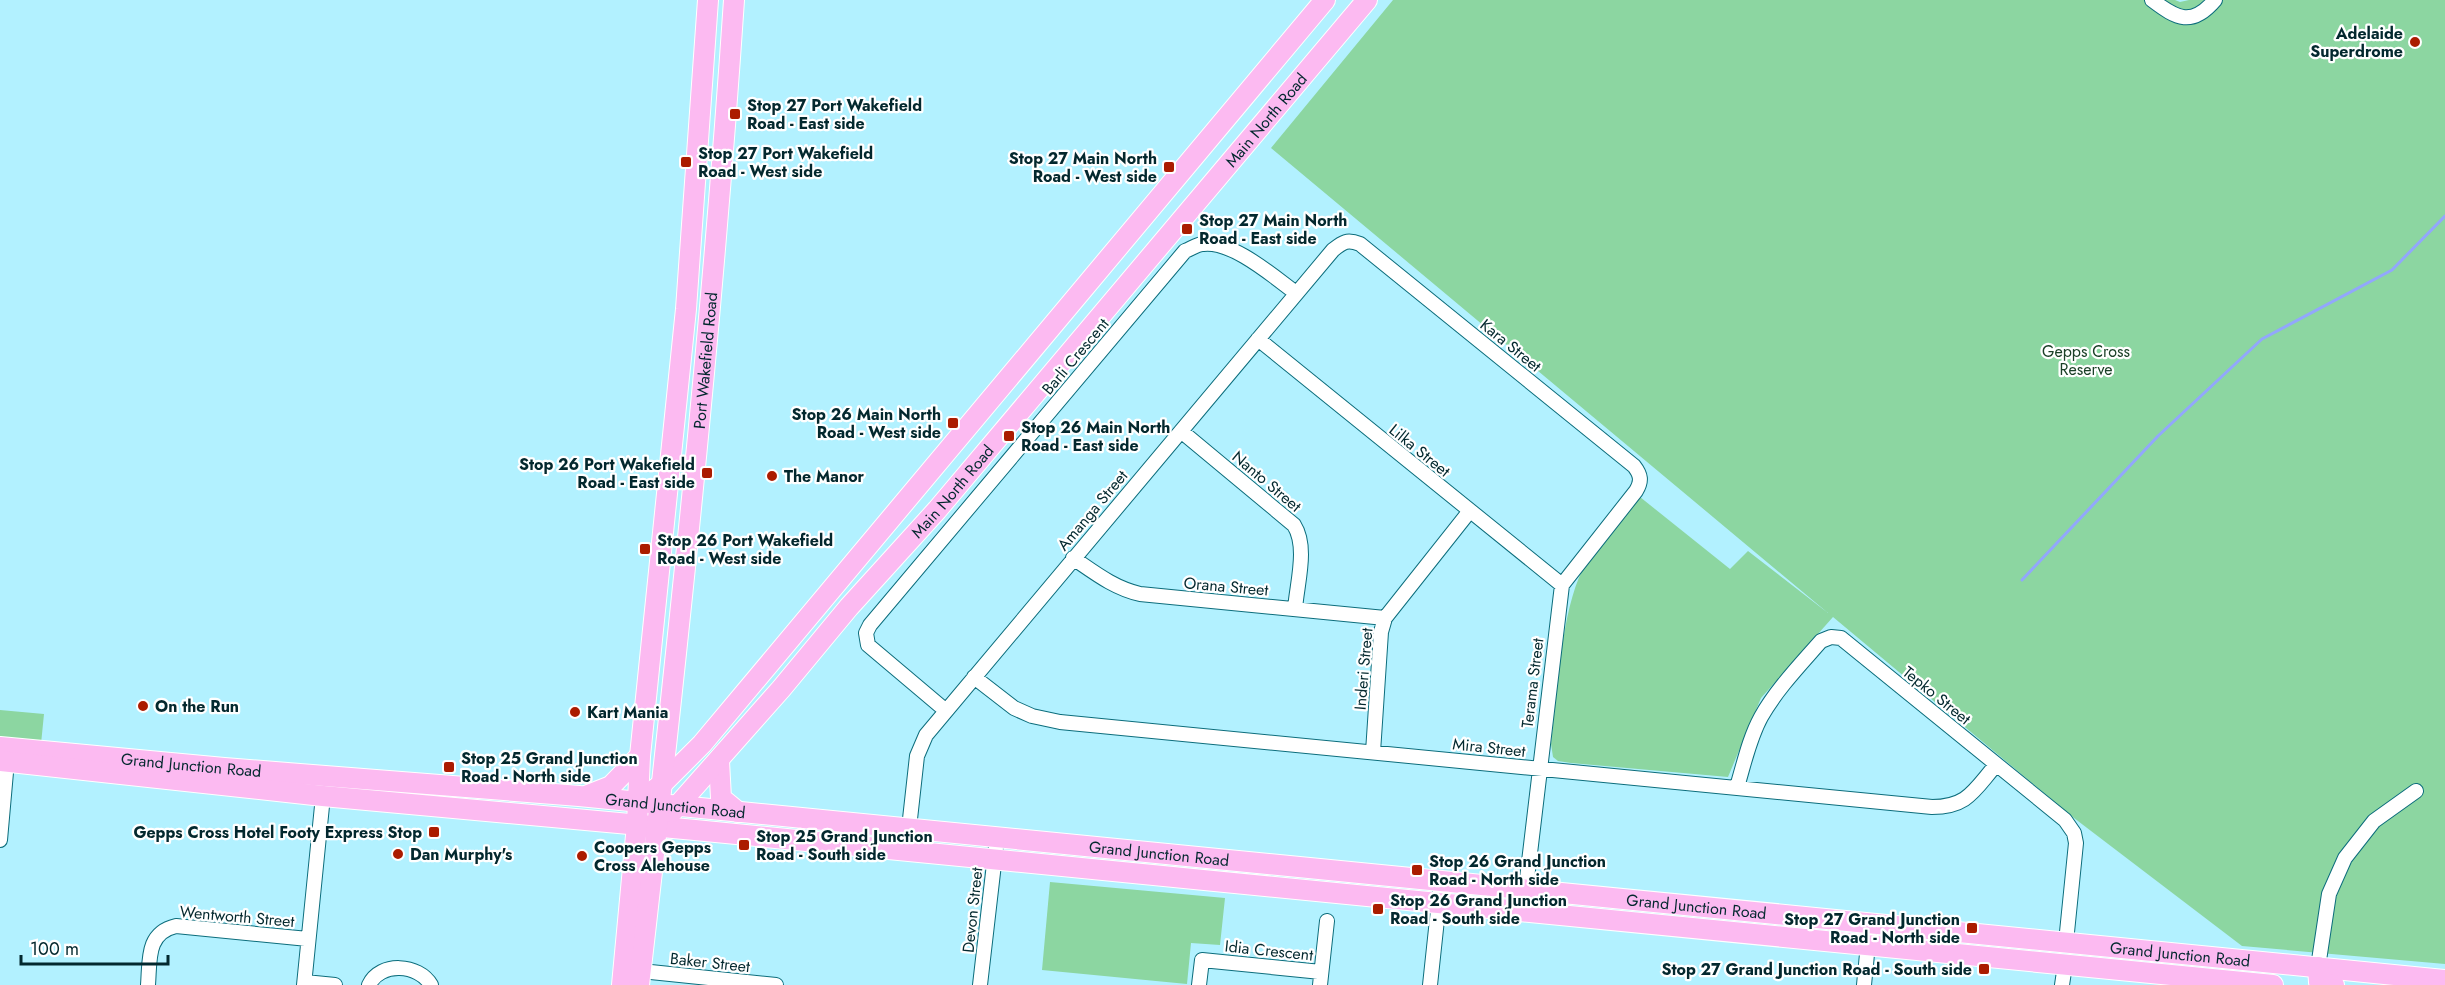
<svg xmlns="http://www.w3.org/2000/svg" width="2445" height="985" font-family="Jost,sans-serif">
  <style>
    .green { fill: #8cd6a1 }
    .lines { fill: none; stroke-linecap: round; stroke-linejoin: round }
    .stream { stroke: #92a7fc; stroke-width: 3 }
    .minor-casing { stroke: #0c6d7c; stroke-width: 16 }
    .highway-casing { stroke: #fff; stroke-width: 22 }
    .minor { stroke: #fff; stroke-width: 14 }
    .highway { stroke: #fcbaf1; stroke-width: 20 }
    .poi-dot { fill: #ab1c00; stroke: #fff; stroke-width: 2 }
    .labels { text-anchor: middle; stroke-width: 4.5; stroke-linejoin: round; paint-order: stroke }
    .poi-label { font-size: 16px; font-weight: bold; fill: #03282e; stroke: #fff; text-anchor: start }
    .street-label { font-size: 16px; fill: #03282e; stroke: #fff }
    .park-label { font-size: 16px; fill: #1a4027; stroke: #fff }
  </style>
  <rect width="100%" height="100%" fill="#b2f1ff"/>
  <path class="green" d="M1393,0H2175L2180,2L2189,0H2445V964L2242,946L2074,818L1833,617L1761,698L1728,777L1571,763L1558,761L1553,757L1551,744C1557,696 1561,611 1583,569C1596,545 1622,519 1640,497L1730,569L1748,551L1828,613L1271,148Z
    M0,710L44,714L41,744L0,740Z
    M1050,882L1225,898L1220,945L1191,943L1187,984L1042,970Z"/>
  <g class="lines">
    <path class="stream" d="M2022,580L2158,436L2262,339L2392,270L2445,216"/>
    <defs>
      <path id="minor" d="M2152,0C2177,19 2192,27 2215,0
        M1258,339L1562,585
        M1181,431L1294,525C1308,547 1297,583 1295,609
        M1073,558C1095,573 1114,588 1140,594L1385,618
        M974,677L1014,708L1032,716L1060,722L1932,807C1968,807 1974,790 1996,765
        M945,710L868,645L866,633L870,625L1185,251C1191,249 1197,244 1203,244C1232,240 1274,277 1296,293
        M1373,752L1381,632L1385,618L1469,512
        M1737,787C1744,764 1749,739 1761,717C1776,690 1800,665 1821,641L1831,637L1841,638L2065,820L2074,833L2076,843L2066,942
        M909,828L917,756L926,735L1333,250C1343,242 1347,239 1360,244L1634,466C1641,475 1642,481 1636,491L1562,585L1523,912
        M0,840L7,761
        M2318,967L2329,894L2345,858L2374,821L2416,791
        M641,971L776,985
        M305,982L335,985
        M148,985C150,960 146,933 176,926L308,939
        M304,985L323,796
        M369,985C380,961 419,964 431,985
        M980,985L997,838
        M1199,985L1202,960L1321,972
        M1320,985L1327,921
        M1430,985L1441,882
        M1864,985L1870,923
        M2062,985L2065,965"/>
      <g id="highway">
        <path id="s1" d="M0,747L224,768L579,796L2445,980"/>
        <path d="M0,761L323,796L695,830L2273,985"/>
        <path d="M719,761L721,798L738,812"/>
        <path d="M588,795L611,786L640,756"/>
        <path d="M638,802L662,784L702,744L1325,0"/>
        <path id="s2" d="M672,812L781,689L849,607L937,510L1367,0"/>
        <path d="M2318,967L2319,982L2334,985"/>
        <path d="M622,985L637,825L640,756L686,309L708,0"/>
        <path id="s3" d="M639,985C677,657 712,329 734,0"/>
      </g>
    </defs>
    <use href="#minor" class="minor-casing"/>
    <use href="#highway" class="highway-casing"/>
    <use href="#minor" class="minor"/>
    <use href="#highway" class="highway"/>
  </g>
  <g class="poi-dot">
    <circle cx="2415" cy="42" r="6"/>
    <rect x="729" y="108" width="12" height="12" rx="3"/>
    <rect x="680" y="156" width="12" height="12" rx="3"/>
    <rect x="1163" y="161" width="12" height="12" rx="3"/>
    <rect x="1181" y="223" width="12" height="12" rx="3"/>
    <rect x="947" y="417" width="12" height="12" rx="3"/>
    <rect x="1003" y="430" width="12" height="12" rx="3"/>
    <rect x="701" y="467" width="12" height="12" rx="3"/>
    <circle cx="772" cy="476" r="6"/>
    <rect x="639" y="543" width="12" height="12" rx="3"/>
    <circle cx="143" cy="706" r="6"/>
    <circle cx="575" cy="712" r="6"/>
    <rect x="443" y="761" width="12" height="12" rx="3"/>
    <rect x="428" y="826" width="12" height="12" rx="3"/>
    <rect x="738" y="839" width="12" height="12" rx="3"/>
    <circle cx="398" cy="854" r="6"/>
    <circle cx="582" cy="856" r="6"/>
    <rect x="1411" y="864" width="12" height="12" rx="3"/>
    <rect x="1372" y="903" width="12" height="12" rx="3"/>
    <rect x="1966" y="922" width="12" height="12" rx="3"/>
    <rect x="1978" y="963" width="12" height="12" rx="3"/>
  </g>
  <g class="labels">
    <g class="poi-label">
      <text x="2403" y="39" text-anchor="end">Adelaide<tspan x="2403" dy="18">Superdrome</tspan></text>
      <text x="747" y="111">Stop 27 Port Wakefield<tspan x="747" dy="18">Road - East side</tspan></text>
      <text x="698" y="159">Stop 27 Port Wakefield<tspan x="698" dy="18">Road - West side</tspan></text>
      <text x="1157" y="164" text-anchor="end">Stop 27 Main North<tspan x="1157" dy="18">Road - West side</tspan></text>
      <text x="1199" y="226">Stop 27 Main North<tspan x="1199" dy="18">Road - East side</tspan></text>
      <text x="941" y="420" text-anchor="end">Stop 26 Main North<tspan x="941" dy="18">Road - West side</tspan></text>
      <text x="1021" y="433">Stop 26 Main North<tspan x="1021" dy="18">Road - East side</tspan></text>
      <text x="695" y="470" text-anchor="end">Stop 26 Port Wakefield<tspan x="695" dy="18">Road - East side</tspan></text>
      <text x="784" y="482">The Manor</text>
      <text x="657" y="546">Stop 26 Port Wakefield<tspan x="657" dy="18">Road - West side</tspan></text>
      <text x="155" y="712">On the Run</text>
      <text x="587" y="718">Kart Mania</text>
      <text x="461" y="764">Stop 25 Grand Junction<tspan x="461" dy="18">Road - North side</tspan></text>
      <text x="422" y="838" text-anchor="end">Gepps Cross Hotel Footy Express Stop</text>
      <text x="756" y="842">Stop 25 Grand Junction<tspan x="756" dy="18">Road - South side</tspan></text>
      <text x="594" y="853">Coopers Gepps<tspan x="594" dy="18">Cross Alehouse</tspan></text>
      <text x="410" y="860">Dan Murphy's</text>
      <text x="1429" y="867">Stop 26 Grand Junction<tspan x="1429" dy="18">Road - North side</tspan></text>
      <text x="1390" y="906">Stop 26 Grand Junction<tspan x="1390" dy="18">Road - South side</tspan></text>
      <text x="1960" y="925" text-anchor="end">Stop 27 Grand Junction<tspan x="1960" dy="18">Road - North side</tspan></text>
      <text x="1972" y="975" text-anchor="end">Stop 27 Grand Junction Road - South side</text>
    </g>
    <g class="street-label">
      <text dy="6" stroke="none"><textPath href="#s2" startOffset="912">Main North Road</textPath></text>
      <text transform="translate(1511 345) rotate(39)" y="6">Kara Street</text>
      <text transform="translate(1075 356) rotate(-50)" y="6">Barli Crescent</text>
      <text dy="6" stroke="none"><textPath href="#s3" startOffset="628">Port Wakefield Road</textPath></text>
      <text transform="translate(1420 450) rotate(39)" y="6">Lilka Street</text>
      <text transform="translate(1267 481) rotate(40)" y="6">Nanto Street</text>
      <text dy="6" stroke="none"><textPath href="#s2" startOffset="426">Main North Road</textPath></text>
      <text transform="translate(1092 510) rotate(-50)" y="6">Amanga Street</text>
      <text transform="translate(1226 586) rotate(5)" y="6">Orana Street</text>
      <text transform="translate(1363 669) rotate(-85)" y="6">Inderi Street</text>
      <text transform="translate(1532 683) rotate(-83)" y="6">Terama Street</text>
      <text transform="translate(1937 695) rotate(39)" y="6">Tepko Street</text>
      <text transform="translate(1489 747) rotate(6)" y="6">Mira Street</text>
      <text dy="6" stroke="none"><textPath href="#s1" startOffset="192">Grand Junction Road</textPath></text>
      <text dy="6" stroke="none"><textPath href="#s1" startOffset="678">Grand Junction Road</textPath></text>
      <text dy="6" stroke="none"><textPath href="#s1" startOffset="1164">Grand Junction Road</textPath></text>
      <text dy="6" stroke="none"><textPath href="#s1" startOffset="1704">Grand Junction Road</textPath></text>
      <text transform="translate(972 910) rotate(-84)" y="6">Devon Street</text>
      <text transform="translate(237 916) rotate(5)" y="6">Wentworth Street</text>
      <text transform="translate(1269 950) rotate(6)" y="6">Idia Crescent</text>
      <text dy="6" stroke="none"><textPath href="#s1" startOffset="2190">Grand Junction Road</textPath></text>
      <text transform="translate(710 962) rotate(6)" y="6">Baker Street</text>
    </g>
    <g class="park-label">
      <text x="2086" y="357">Gepps Cross<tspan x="2086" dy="18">Reserve</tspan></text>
    </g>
  </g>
  <path d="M21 955v9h147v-9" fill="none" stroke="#03282e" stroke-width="3"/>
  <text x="30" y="955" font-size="18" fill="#03282e" stroke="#ffffff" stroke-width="4.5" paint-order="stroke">100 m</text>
</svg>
